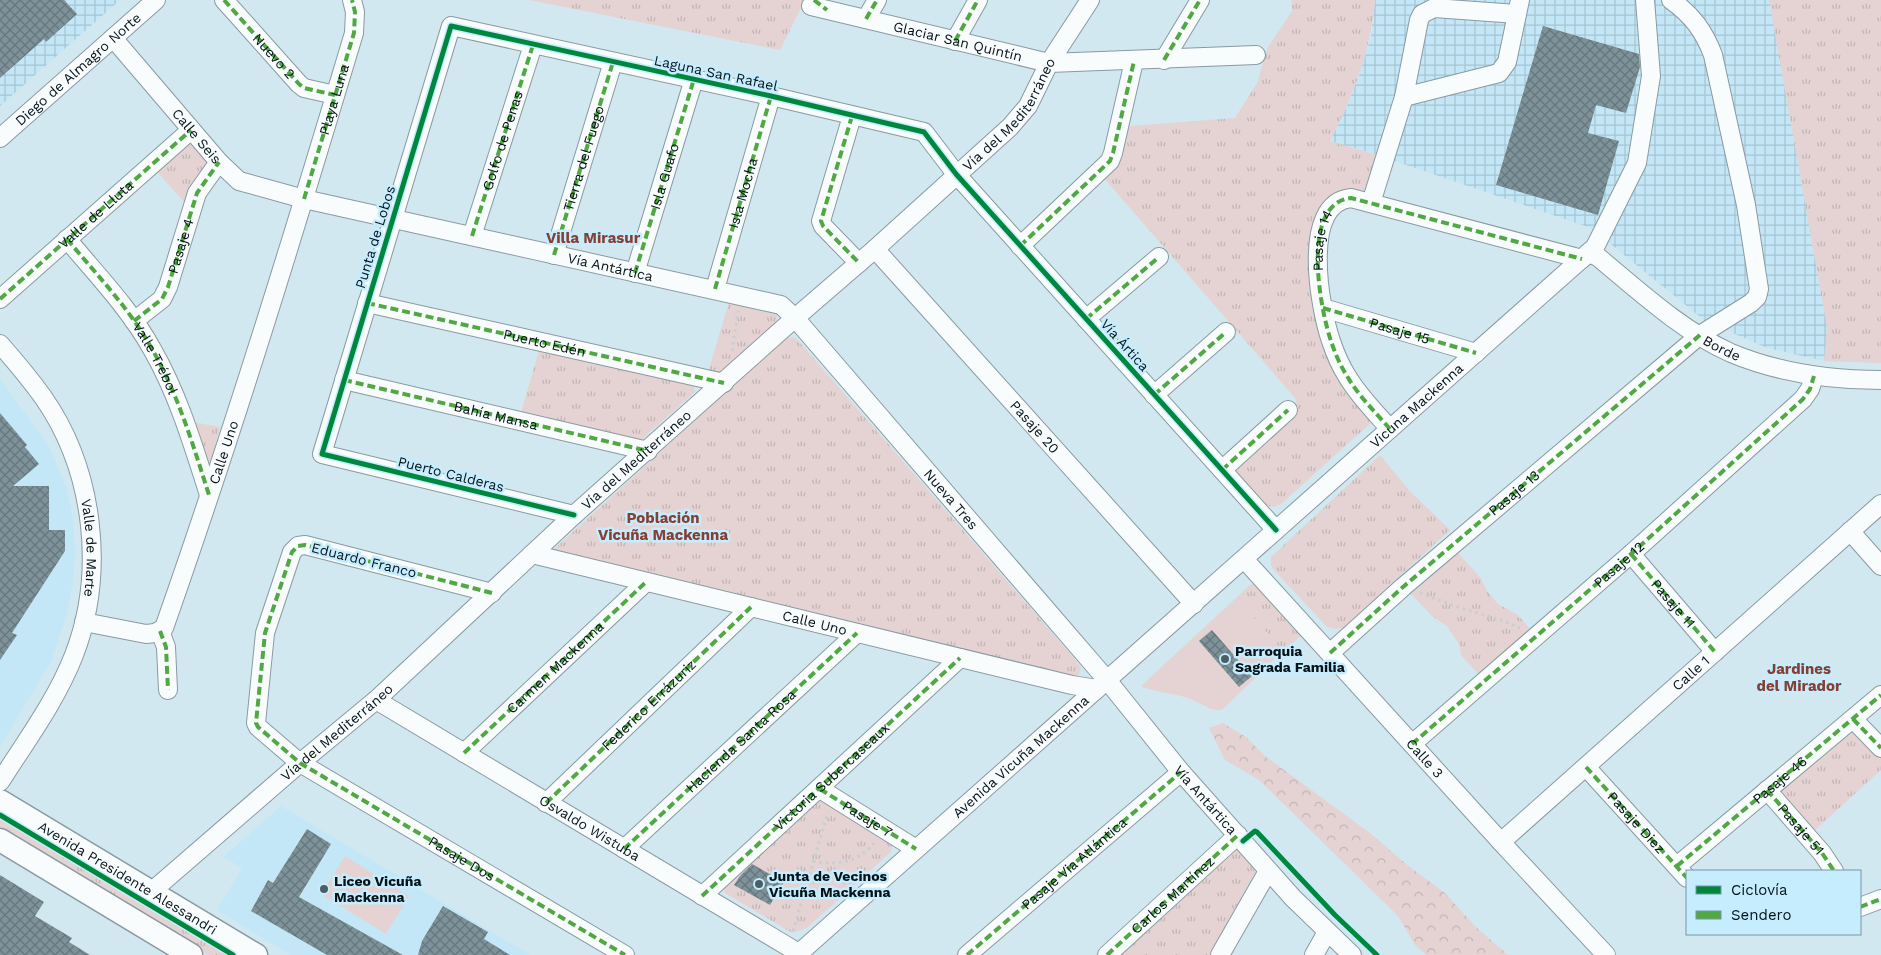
<svg xmlns="http://www.w3.org/2000/svg" width="1881" height="955" font-family="'Work Sans',sans-serif">
  <style>
    .built { fill: #c3e7f6 }
    .industrial { fill: url(#industrial-grid) }
    .grass { fill: url(#grass-tufts) }
    .forest { fill: url(#forest-crowns) }
    .garden { fill: #e4d3d2 }
    .building { fill: url(#building-cross-hatch) }
    .lines { fill: none; stroke-linecap: round; stroke-linejoin: round }
    .minor-casing { stroke: #899aa1; stroke-width: 20 }
    .major-casing { stroke: #899aa1; stroke-width: 25 }
    .path { stroke: #c8ced2; stroke-width: 3; stroke-dasharray: 2.5 4; stroke-linecap: butt }
    .minor { stroke: #f8fcfd; stroke-width: 18 }
    .major { stroke: #f8fcfd; stroke-width: 22 }
    .quiet { stroke: #50a842; stroke-width: 4; stroke-dasharray: 8 4; stroke-linecap: butt }
    .cycleway-casing { stroke: #c5edfe; stroke-width: 8 }
    .cycleway { stroke: #00873e; stroke-width: 5 }
    .poi-dot { fill: #4d5d64; stroke: #c5edfe; stroke-width: 2 }
    .labels { text-anchor: middle; stroke-width: 5; stroke-linejoin: round; paint-order: stroke }
    .street-label { font-size: 14px; fill: #051218; stroke: #c5edfe }
    .poi-label { font-size: 14px; font-weight: bold; fill: #051218; stroke: #c5edfe; text-anchor: start }
    .neighbourhood-label { font-size: 15px; font-weight: bold; fill: #863f34; stroke: #c5edfe }
  </style>
  <defs>
    <pattern id="industrial-grid" width="8" height="8" patternUnits="userSpaceOnUse" patternTransform="scale(1.25)"><rect width="8" height="8" fill="#c3e7f6"/><path d="M0 4h8M4 0v8" fill="none" stroke="#a6c5d2"/></pattern>
    <pattern id="grass-tufts" width="24" height="20" patternUnits="userSpaceOnUse" patternTransform="scale(1.25)"><rect width="24" height="20" fill="#e4d3d2"/><path d="M3 7l-1-3M5 7V3M7 7l1-3M15 17l-1-3M17 17v-4M19 17l1-3" fill="none" stroke="#c2b4b4"/></pattern>
    <pattern id="forest-crowns" width="20" height="18" patternUnits="userSpaceOnUse" patternTransform="scale(1.25)"><rect width="20" height="18" fill="#e4d3d2"/><path d="M2 6a3 3 0 1 1 6 0M12 15a3 3 0 1 1 6 0" fill="none" stroke="#c2b4b4"/></pattern>
    <pattern id="building-cross-hatch" width="8" height="8" patternUnits="userSpaceOnUse" patternTransform="scale(1.25)"><rect width="8" height="8" fill="#7e929a"/><path d="M0 0l8 8M0 8l8-8" fill="none" stroke="#65767d"/></pattern>
  </defs>
  <rect width="100%" height="100%" fill="#d2e8f1"/>
  <path class="built" d="M0,379L48,444L67,489L73,519L75,551L73,584L66,616L51,662L0,747Z
    M281,806L530,955H290L217,910L242,868L223,857Z"/>
  <path class="industrial" d="M0,0H120L0,106Z
    M1375,0H1881V363L1824,361L1767,348L1705,321L1591,228L1377,155L1330,141L1347,106L1360,73L1371,36Z"/>
  <path class="grass" d="M529,0H805L780,50Z
    M1292,0H1375C1371,51 1353,96 1330,141L1377,155L1368,191C1342,186 1326,190 1318,217L1334,370L1344,388L1369,412L1373,421L1281,504L1274,507L1264,505L1235,471L1236,462L1297,404L1295,398L1103,177L1121,155L1129,126L1235,118L1257,83L1268,47L1292,11Z
    M1769,0H1881V363L1824,361L1827,328Z
    M192,140L210,159L187,205L157,172L187,141Z
    M729,302L774,312L777,315L776,324L721,372L713,374L708,372Z
    M792,337L797,339L1074,658L1081,668L1078,677H1070L552,551L785,338Z
    M539,350L694,385L695,392L640,441L520,416Z
    M193,422L220,427L212,459L208,464H206Z
    M1380,455L1409,490L1450,530L1343,628L1335,629L1327,627L1274,570L1271,566V557Z
    M1458,553L1480,577L1487,591L1498,604L1518,615L1531,630L1480,676L1461,655L1459,644L1447,626L1433,617L1411,594Z
    M1256,583L1301,632V636L1283,651L1236,598L1251,584Z
    M1851,729L1881,755V770L1814,831L1778,795L1779,784Z
    M821,799L893,842L891,852L807,928L792,933L725,893L723,886L813,800Z
    M0,817L227,955H208L1,830L0,829Z
    M1229,847L1240,848L1254,866L1255,873L1209,955H1112Z"/>
  <path class="forest" d="M1223,723L1246,737L1265,756L1370,833L1406,864L1445,893L1476,927L1508,955H1426L1415,945L1398,916L1259,780L1225,760L1209,728Z"/>
  <path class="garden" d="M1236,598L1283,651L1223,709C1214,713 1202,704 1193,700C1177,693 1158,693 1142,687V685Z
    M345,856L409,896L386,934L321,894Z"/>
  <path class="building" d="M0,0H64L77,14L46,42L44,39L0,78Z
    M1543,26L1639,54L1640,67L1626,113L1596,105L1588,133L1619,141L1598,215L1496,185Z
    M0,413L27,445L25,447L39,464L13,486H49V530H65V551L12,633L17,635L0,660Z
    M1212,630L1252,676L1239,687L1199,641Z
    M307,829L331,844L299,897L403,955H327L251,911L268,880L273,883Z
    M752,864L784,882L770,905L734,885L740,876Z
    M0,875L44,902L35,916L72,938L69,942L90,955H0Z
    M443,906L488,932L484,939L510,955H418L422,941Z"/>
  <g class="lines">
    <defs>
      <g id="minor">
        <path d="M224,0L299,84L304,88L335,95"/>
        <path id="s1" d="M811,6L1049,63L1256,55"/>
        <path d="M866,19L877,0"/>
        <path id="s2" d="M113,38L219,162L239,181L304,199L781,305L795,318L1107,680L1181,772L1293,898L1352,955"/>
        <path d="M955,41L978,0"/>
        <path d="M1164,60L1200,0"/>
        <path d="M1404,97L1499,73L1507,62L1520,0"/>
        <path d="M852,116L821,221L823,226L859,263"/>
        <path id="s3" d="M0,138L156,0"/>
        <path d="M1371,203L1404,97L1419,20L1422,14L1434,8L1517,14"/>
        <path d="M472,236L533,45"/>
        <path id="s4" d="M67,239C96,274 130,309 152,349C178,394 193,445 209,495"/>
        <path d="M1020,246L1110,161L1113,153L1134,61"/>
        <path id="s5" d="M875,249L1194,604"/>
        <path id="s6" d="M1588,253L1598,257C1639,291 1682,331 1731,353C1779,373 1829,380 1881,380"/>
        <path d="M554,255L613,62"/>
        <path d="M635,273L694,79"/>
        <path d="M715,289L771,96"/>
        <path d="M0,299L191,130"/>
        <path id="s7" d="M367,303L724,383"/>
        <path id="s8" d="M1323,308L1476,353"/>
        <path d="M1086,319L1159,257"/>
        <path id="s9" d="M134,321L162,299L168,287L197,193L219,162"/>
        <path id="s10" d="M0,344C15,361 30,379 43,397C94,470 106,572 74,655C56,701 26,741 0,782"/>
        <path d="M344,380L648,451"/>
        <path d="M1154,395L1226,332"/>
        <path d="M1390,429C1375,412 1358,395 1347,376C1340,365 1335,353 1331,341C1320,309 1300,203 1351,198L1582,259"/>
        <path d="M1222,470L1288,410"/>
        <path d="M574,515L322,454L451,26L771,96L924,132L956,174L1276,530"/>
        <path d="M1850,531L1881,566"/>
        <path id="s11" d="M532,554L1072,685L1097,689"/>
        <path d="M1631,554L1715,652"/>
        <path id="s12" d="M1244,559L1501,842L1606,955"/>
        <path d="M492,593L305,545L298,546L292,552L265,633L256,723L258,727L300,763L625,955"/>
        <path id="s13" d="M84,622L146,634L155,633L164,628C233,432 294,233 354,33L355,12L352,0"/>
        <path d="M160,631L166,647L168,690"/>
        <path id="s14" d="M1330,653L1403,587L1700,335L1751,303L1757,297L1759,289L1746,205L1713,55C1704,31 1692,15 1671,0"/>
        <path id="s15" d="M376,700L802,955"/>
        <path d="M1853,719L1881,748"/>
        <path id="s16" d="M1412,744L1631,554L1803,399L1810,389L1814,376"/>
        <path id="s17" d="M464,753L646,582"/>
        <path id="s18" d="M1586,767L1687,878"/>
        <path d="M820,789L916,849"/>
        <path d="M1767,790L1822,853L1834,871"/>
        <path d="M546,803L751,607"/>
        <path id="s19" d="M1501,842L1881,504"/>
        <path id="s20" d="M624,849L857,633"/>
        <path d="M1677,866L1881,695"/>
        <path id="s21" d="M151,892L300,763L376,700L574,515L795,318L875,249L1010,127L1028,106L1049,63L1090,0"/>
        <path d="M702,896L960,658"/>
        <path d="M1860,907L1881,899"/>
        <path id="s22" d="M797,955L1595,247L1637,163L1651,76L1645,0"/>
        <path d="M967,955L1181,772"/>
        <path id="s23" d="M1107,955L1238,835"/>
        <path d="M1220,955L1268,871"/>
        <path d="M1314,955L1327,932"/>
      </g>
      <g id="major">
        <path id="s24" d="M0,801L256,955"/>
        <path d="M0,840L191,955"/>
      </g>
    </defs>
    <use href="#minor" class="minor-casing"/>
    <use href="#major" class="major-casing"/>
    <path class="path" d="M732,351L738,311
      M1420,593L1455,606L1504,621L1520,628
      M813,861C837,866 859,862 875,842
      M793,931L828,812"/>
    <use href="#minor" class="minor"/>
    <use href="#major" class="major"/>
    <g class="quiet">
      <path id="s25" d="M224,0L299,84L304,88L335,95"/>
      <path d="M814,0L827,10"/>
      <path d="M866,19L877,0"/>
      <path d="M955,41L978,0"/>
      <path d="M1164,60L1200,0"/>
      <path d="M852,116L821,221L823,226L859,263"/>
      <path id="s26" d="M304,199L354,33L355,12L352,0"/>
      <path id="s27" d="M472,236L533,45"/>
      <path d="M67,239C96,274 130,309 152,349C178,394 193,445 209,495"/>
      <path d="M1020,246L1110,161L1113,153L1134,61"/>
      <path id="s28" d="M554,255L613,62"/>
      <path id="s29" d="M635,273L694,79"/>
      <path id="s30" d="M715,289L771,96"/>
      <path id="s31" d="M0,299L191,130"/>
      <path d="M367,303L724,383"/>
      <path d="M1323,308L1476,353"/>
      <path d="M1086,319L1159,257"/>
      <path d="M134,321L162,299L168,287L197,193L219,162"/>
      <path id="s32" d="M344,380L648,451"/>
      <path d="M1154,395L1226,332"/>
      <path id="s33" d="M1390,429C1375,412 1358,395 1347,376C1340,365 1335,353 1331,341C1320,309 1300,203 1351,198L1582,259"/>
      <path d="M1222,470L1288,410"/>
      <path id="s34" d="M1631,554L1715,652"/>
      <path id="s35" d="M492,593L305,545L298,546L292,552L265,633L256,723L258,727L300,763L625,955"/>
      <path d="M160,631L166,647L168,690"/>
      <path d="M1330,653L1403,587L1700,335"/>
      <path d="M1853,719L1881,748"/>
      <path d="M1412,744L1631,554L1803,399L1810,389L1814,376"/>
      <path d="M464,753L646,582"/>
      <path d="M1586,767L1687,878"/>
      <path id="s36" d="M820,789L916,849"/>
      <path id="s37" d="M1767,790L1822,853L1834,871"/>
      <path id="s38" d="M546,803L751,607"/>
      <path d="M624,849L857,633"/>
      <path id="s39" d="M1677,866L1881,695"/>
      <path id="s40" d="M702,896L960,658"/>
      <path d="M1860,907L1881,899"/>
      <path id="s41" d="M967,955L1181,772"/>
      <path d="M1107,955L1238,835"/>
    </g>
    <defs>
      <path id="cycleway" d="M574,515L322,454L451,26L771,96L924,132L956,174L1276,530
        M0,815L233,955
        M1243,841L1255,831L1257,832L1335,915L1377,955"/>
    </defs>
    <use href="#cycleway" class="cycleway-casing"/>
    <use href="#cycleway" class="cycleway"/>
  </g>
  <g class="poi-dot">
    <circle cx="1225" cy="659" r="5"/>
    <circle cx="759" cy="884" r="5"/>
    <circle cx="324" cy="889" r="5"/>
  </g>
  <g class="labels">
    <g class="street-label">
      <text dy="5" stroke="none"><textPath href="#s1" startOffset="151">Glaciar San Quintín</textPath></text>
      <text dy="5" stroke="none"><textPath href="#s25" startOffset="75">Nuevo 2</textPath></text>
      <text dy="5" stroke="none"><textPath href="#s3" startOffset="104">Diego de Almagro Norte</textPath></text>
      <text transform="translate(716 73) rotate(12)" y="5">Laguna San Rafael</text>
      <text dy="5" stroke="none"><textPath href="#s26" startOffset="104">Playa Luna</textPath></text>
      <text dy="5" stroke="none"><textPath href="#s21" startOffset="1160">Vía del Mediterráneo</textPath></text>
      <text dy="5" stroke="none"><textPath href="#s2" startOffset="129">Calle Seis</textPath></text>
      <text dy="5" stroke="none"><textPath href="#s27" startOffset="100">Golfo de Penas</textPath></text>
      <text dy="5" stroke="none"><textPath href="#s28" startOffset="101">Tierra del Fuego</textPath></text>
      <text dy="5" stroke="none"><textPath href="#s29" startOffset="101">Isla Guafo</textPath></text>
      <text dy="5" stroke="none"><textPath href="#s30" startOffset="100">Isla Mocha</textPath></text>
      <text dy="5" stroke="none"><textPath href="#s31" startOffset="128">Valle de Lluta</textPath></text>
      <text transform="translate(375 237) rotate(-73)" y="5">Punta de Lobos</text>
      <text dy="5" stroke="none"><textPath href="#s33" startOffset="209">Pasaje 14</textPath></text>
      <text dy="5" stroke="none"><textPath href="#s9" startOffset="92">Pasaje 4</textPath></text>
      <text dy="5" stroke="none"><textPath href="#s2" startOffset="572">Vía Antártica</textPath></text>
      <text dy="5" stroke="none"><textPath href="#s8" startOffset="80">Pasaje 15</textPath></text>
      <text dy="5" stroke="none"><textPath href="#s7" startOffset="182">Puerto Edén</textPath></text>
      <text transform="translate(1125 345) rotate(48)" y="5">Vía Ártica</text>
      <text dy="5" stroke="none"><textPath href="#s6" startOffset="165">Borde</textPath></text>
      <text dy="5" stroke="none"><textPath href="#s4" startOffset="149">Valle Trébol</textPath></text>
      <text dy="5" stroke="none"><textPath href="#s22" startOffset="828">Vicuna Mackenna</textPath></text>
      <text dy="5" stroke="none"><textPath href="#s32" startOffset="156">Bahía Mansa</textPath></text>
      <text dy="5" stroke="none"><textPath href="#s5" startOffset="239">Pasaje 20</textPath></text>
      <text dy="5" stroke="none"><textPath href="#s13" startOffset="268">Calle Uno</textPath></text>
      <text dy="5" stroke="none"><textPath href="#s21" startOffset="650">Vía del Mediterráneo</textPath></text>
      <text transform="translate(451 474) rotate(14)" y="5">Puerto Calderas</text>
      <text dy="5" stroke="none"><textPath href="#s14" startOffset="244">Pasaje 13</textPath></text>
      <text dy="5" stroke="none"><textPath href="#s2" startOffset="1005">Nueva Tres</textPath></text>
      <text dy="5" stroke="none"><textPath href="#s10" startOffset="229">Valle de Marte</textPath></text>
      <text transform="translate(364 560) rotate(14)" y="5">Eduardo Franco</text>
      <text dy="5" stroke="none"><textPath href="#s16" startOffset="274">Pasaje 12</textPath></text>
      <text dy="5" stroke="none"><textPath href="#s34" startOffset="65">Pasaje 11</textPath></text>
      <text dy="5" stroke="none"><textPath href="#s11" startOffset="291">Calle Uno</textPath></text>
      <text dy="5" stroke="none"><textPath href="#s17" startOffset="125">Carmen Mackenna</textPath></text>
      <text dy="5" stroke="none"><textPath href="#s19" startOffset="254">Calle 1</textPath></text>
      <text dy="5" stroke="none"><textPath href="#s38" startOffset="142">Federico Errázuriz</textPath></text>
      <text dy="5" stroke="none"><textPath href="#s21" startOffset="245">Vía del Mediterráneo</textPath></text>
      <text dy="5" stroke="none"><textPath href="#s20" startOffset="159">Hacienda Santa Rosa</textPath></text>
      <text dy="5" stroke="none"><textPath href="#s22" startOffset="299">Avenida Vicuña Mackenna</textPath></text>
      <text dy="5" stroke="none"><textPath href="#s12" startOffset="269">Calle 3</textPath></text>
      <text dy="5" stroke="none"><textPath href="#s40" startOffset="176">Victoria Subercaseaux</textPath></text>
      <text dy="5" stroke="none"><textPath href="#s39" startOffset="134">Pasaje 46</textPath></text>
      <text dy="5" stroke="none"><textPath href="#s2" startOffset="1399">Vía Antártica</textPath></text>
      <text dy="5" stroke="none"><textPath href="#s36" startOffset="56">Pasaje 7</textPath></text>
      <text dy="5" stroke="none"><textPath href="#s18" startOffset="75">Pasaje Diez</textPath></text>
      <text dy="5" stroke="none"><textPath href="#s15" startOffset="249">Osvaldo Wistuba</textPath></text>
      <text dy="5" stroke="none"><textPath href="#s37" startOffset="52">Pasaje 51</textPath></text>
      <text dy="5" stroke="none"><textPath href="#s35" startOffset="632">Pasaje Dos</textPath></text>
      <text dy="5" stroke="none"><textPath href="#s41" startOffset="141">Pasaje Via Atlántica</textPath></text>
      <text dy="5" stroke="none"><textPath href="#s24" startOffset="149">Avenida Presidente Alessandri</textPath></text>
      <text dy="5" stroke="none"><textPath href="#s23" startOffset="89">Carlos Martínez</textPath></text>
    </g>
    <g class="poi-label">
      <text x="1235" y="656">Parroquia<tspan x="1235" dy="16">Sagrada Familia</tspan></text>
      <text x="769" y="881">Junta de Vecinos<tspan x="769" dy="16">Vicuña Mackenna</tspan></text>
      <text x="334" y="886">Liceo Vicuña<tspan x="334" dy="16">Mackenna</tspan></text>
    </g>
    <g class="neighbourhood-label">
      <text x="593" y="243">Villa Mirasur</text>
      <text x="663" y="523">Población<tspan x="663" dy="17">Vicuña Mackenna</tspan></text>
      <text x="1799" y="674">Jardines<tspan x="1799" dy="17">del Mirador</tspan></text>
    </g>
  </g>
  <rect x="1686" y="870" width="175" height="65" fill="#c5edfe" stroke="#7895a2"/>
  <rect x="1696" y="886" width="25" height="8" fill="#00873e" stroke="#7895a2"/>
  <text x="1731" y="895" font-size="15" fill="#051218">Ciclovía</text>
  <rect x="1696" y="911" width="25" height="8" fill="#50a842" stroke="#7895a2"/>
  <text x="1731" y="920" font-size="15" fill="#051218">Sendero</text>
</svg>
